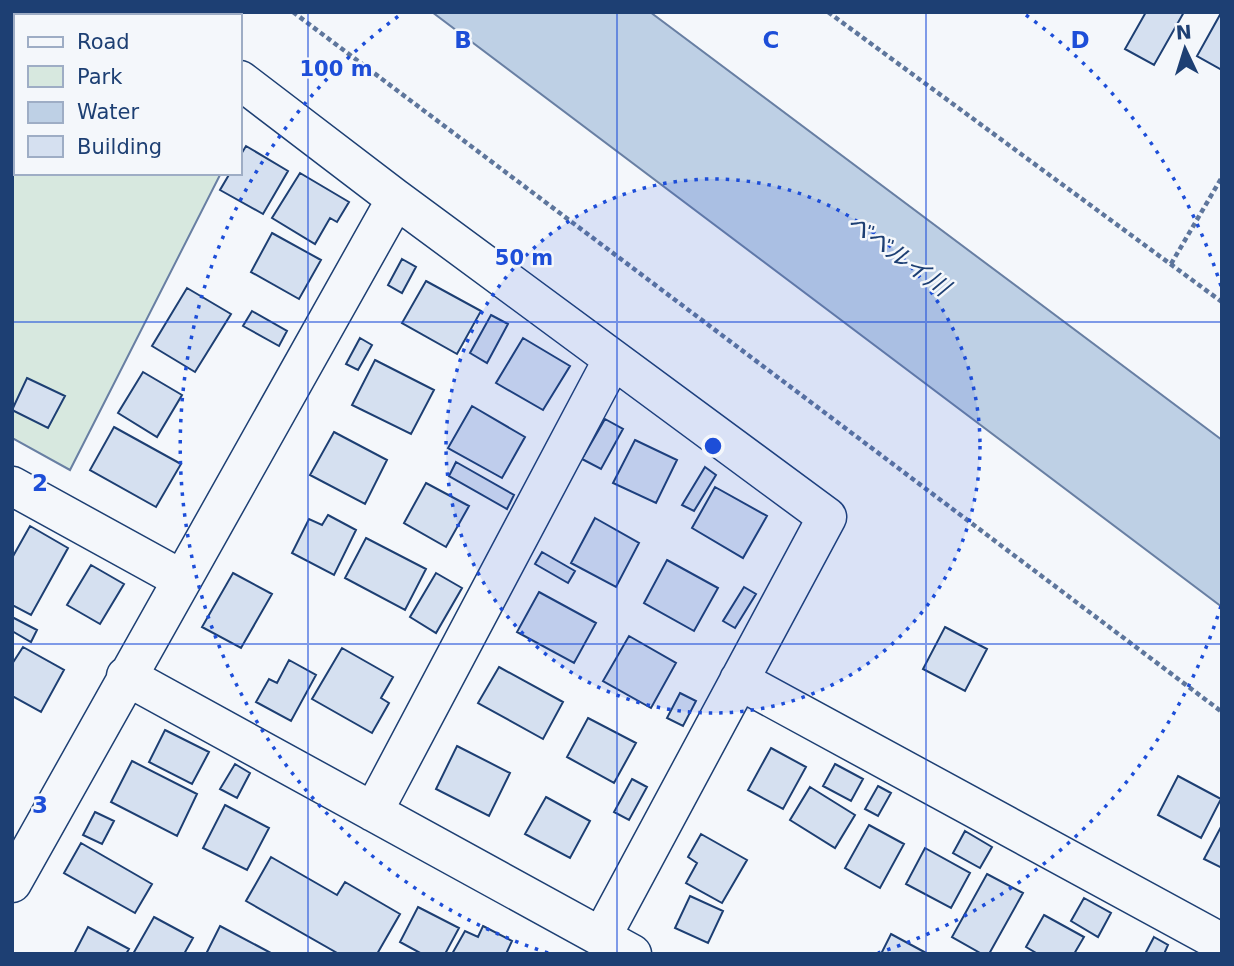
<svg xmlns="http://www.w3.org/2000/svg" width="1234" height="966" font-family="'DejaVu Sans','Noto Sans JP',sans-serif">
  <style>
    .green { fill: #d7e8df; stroke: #687fa3; stroke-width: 2 }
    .water { fill: #bed0e5; stroke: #687fa3; stroke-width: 2 }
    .building { fill: #d5e0f0; stroke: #1d3f73; stroke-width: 2 }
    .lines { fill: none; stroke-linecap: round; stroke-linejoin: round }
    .minor-casing { stroke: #1d3f73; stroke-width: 41 }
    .path { stroke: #5e769c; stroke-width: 4.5; stroke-dasharray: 5 3.5; stroke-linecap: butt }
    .minor { stroke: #f4f7fb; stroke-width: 38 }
    .grid { fill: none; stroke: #1d4ed8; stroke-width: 2; stroke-opacity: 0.55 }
    .ring { fill: none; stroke: #1d4ed8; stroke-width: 3.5; stroke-dasharray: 3.5 7 }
    .labels { text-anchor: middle; stroke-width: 5; stroke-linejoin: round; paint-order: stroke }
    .water-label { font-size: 24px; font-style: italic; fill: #1d3f73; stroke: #f4f7fb }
    .grid-label { font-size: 23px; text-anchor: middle; font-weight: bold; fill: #1d4ed8; stroke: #f4f7fb; stroke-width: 5; stroke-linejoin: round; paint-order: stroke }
    .centre { fill: #1d4ed8; stroke: #f4f7fb; stroke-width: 3.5 }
    .ring-label { font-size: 21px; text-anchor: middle; font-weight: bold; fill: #1d4ed8; stroke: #f4f7fb; stroke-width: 5; stroke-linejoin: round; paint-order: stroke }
  </style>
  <rect width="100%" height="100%" fill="#f4f7fb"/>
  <path class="green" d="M16,35V173H221L70,470L12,438V42Z"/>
  <path class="water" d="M432,12H650L1222,440V607Z"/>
  <path class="building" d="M1146,12H1184L1154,65L1125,49Z
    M1221,13L1222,14V70L1197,56Z
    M246,146L288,171L263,214L220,190L230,173H240V156Z
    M300,173L349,202L337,222L330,218L315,244L272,218Z
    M272,233L321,260L299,299L251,272Z
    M402,259L416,267L402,293L388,285Z
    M426,281L481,311L457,354L402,323Z
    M187,288L231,314L195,372L152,346Z
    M252,311L287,331L279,346L243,326Z
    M491,315L508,324L487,363L470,353Z
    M360,338L372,345L358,370L346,364Z
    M523,338L570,366L543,410L496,383Z
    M375,360L434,390L411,434L352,405Z
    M143,372L182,395L157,437L118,413Z
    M27,378L65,396L48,428L12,410Z
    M472,406L525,437L502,478L448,448Z
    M605,419L623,429L601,469L582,459Z
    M114,427L181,464L156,507L90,470Z
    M334,432L387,460L365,504L310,475Z
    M635,440L677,460L656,503L613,483Z
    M456,462L514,495L507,509L449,476Z
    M705,467L716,475L694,511L682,505Z
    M426,483L469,506L446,547L404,523Z
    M715,487L767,516L743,558L692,528Z
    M328,515L356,530L334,575L292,553L309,519L322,525Z
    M595,518L639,543L616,587L571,563Z
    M30,526L68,548L31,615L12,605V558Z
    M366,538L426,569L405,610L345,578Z
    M542,552L575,571L568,583L535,564Z
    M667,560L718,588L694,631L644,603Z
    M91,565L124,584L100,624L67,605Z
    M233,573L272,594L241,648L202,627Z
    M436,573L462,588L436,633L410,617Z
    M744,587L756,594L735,628L723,621Z
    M539,592L596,623L574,663L517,632Z
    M12,617L37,630L31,642L12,631Z
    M945,627L987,649L965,691L923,669Z
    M629,636L676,663L651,708L603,681Z
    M23,647L64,670L41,712L12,696V664Z
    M342,648L393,677L381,698L389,703L372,733L312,699Z
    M289,660L316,675L291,721L256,702L269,679L277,683Z
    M499,667L563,702L543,739L478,703Z
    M680,693L696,701L683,726L667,718Z
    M588,718L636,743L614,783L567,757Z
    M165,730L209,752L192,784L149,762Z
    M457,746L510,773L489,816L436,789Z
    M771,748L806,767L783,809L748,790Z
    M132,761L197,794L177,836L111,802Z
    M235,764L250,773L237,798L220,789Z
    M835,764L863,779L851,801L823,786Z
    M1178,776L1221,799L1201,838L1158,815Z
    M632,779L647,787L629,820L614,812Z
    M878,786L891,793L878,816L865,809Z
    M810,787L855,815L835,848L790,820Z
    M546,797L590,821L570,858L525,834Z
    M225,805L269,828L247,870L203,848Z
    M95,812L114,821L102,844L83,835Z
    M869,825L904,844L880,888L845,868Z
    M1222,825V868L1204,859Z
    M965,831L992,847L980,868L953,853Z
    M701,834L747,860L722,903L686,883L697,863L688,857Z
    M81,843L152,884L135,913L64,873Z
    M925,848L970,873L951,908L906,884Z
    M271,857L337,895L345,882L400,914L377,954H339L246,901Z
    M987,874L1023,893L989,954H982L952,937Z
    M690,896L723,911L708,943L675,928Z
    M1084,898L1111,913L1098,937L1071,921Z
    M418,907L459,928L445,954H422L400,942Z
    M1044,915L1084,937L1074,954H1038L1026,947Z
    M154,917L193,938L184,954H133Z
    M220,926L271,953L270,954H206Z
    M483,926L512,941L506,954H452L465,931L478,937Z
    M88,927L129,949L126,954H74Z
    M891,934L928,954H881Z
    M1154,937L1168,945L1164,954H1145Z"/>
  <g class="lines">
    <defs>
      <path id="minor" d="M150,12L155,16
        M240,80L396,199
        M12,486L181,579
        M126,676L632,954
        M739,680L1222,943
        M373,812L613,359
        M12,883L396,199L827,517L602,936"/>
    </defs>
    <use href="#minor" class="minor-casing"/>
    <path class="path" d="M293,12L1222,712
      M828,12L1222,302
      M1171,264L1222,177"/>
    <use href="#minor" class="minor"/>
  </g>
  <path class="grid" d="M308,12V954M617,12V954M926,12V954M12,322H1222M12,644H1222"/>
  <circle cx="713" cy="446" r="267" fill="#1d4ed8" fill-opacity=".12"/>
  <g class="ring">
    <circle cx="713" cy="446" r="267"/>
    <path d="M1221 606A533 533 0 0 1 878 953M548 953A533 533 0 0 1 400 15M1026 15A533 533 0 0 1 1221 286"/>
  </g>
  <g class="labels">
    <g class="water-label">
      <text transform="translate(898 255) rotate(36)" y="8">ベベルイ川</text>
    </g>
  </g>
  <g class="grid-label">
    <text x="463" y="48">B</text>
    <text x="771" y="48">C</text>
    <text x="1080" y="48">D</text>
    <text x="40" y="491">2</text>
    <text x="40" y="813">3</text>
  </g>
  <circle cx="713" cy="446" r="10" class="centre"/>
  <g class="ring-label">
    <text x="336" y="76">100 m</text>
    <text x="524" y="265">50 m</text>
  </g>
  <rect width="1234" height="966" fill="none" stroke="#1d3f73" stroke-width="28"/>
  <rect x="14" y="14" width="228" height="161" fill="#f4f7fb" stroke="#9eadc5" stroke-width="2"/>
  <rect x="28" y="37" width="35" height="10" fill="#f4f7fb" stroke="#9eadc5" stroke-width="2"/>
  <text x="77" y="49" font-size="21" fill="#1d3f73">Road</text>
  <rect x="28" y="66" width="35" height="21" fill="#d7e8df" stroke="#9eadc5" stroke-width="2"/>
  <text x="77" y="84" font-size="21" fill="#1d3f73">Park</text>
  <rect x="28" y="102" width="35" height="21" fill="#bed0e5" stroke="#9eadc5" stroke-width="2"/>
  <text x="77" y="119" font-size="21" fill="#1d3f73">Water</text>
  <rect x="28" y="136" width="35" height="21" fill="#d5e0f0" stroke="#9eadc5" stroke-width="2"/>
  <text x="77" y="154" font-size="21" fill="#1d3f73">Building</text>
  <g transform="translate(1185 49) rotate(356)" stroke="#f4f7fb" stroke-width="5" paint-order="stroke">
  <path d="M0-5L12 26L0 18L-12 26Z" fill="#1d3f73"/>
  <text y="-10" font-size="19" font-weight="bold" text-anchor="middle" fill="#1d3f73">N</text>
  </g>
</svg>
